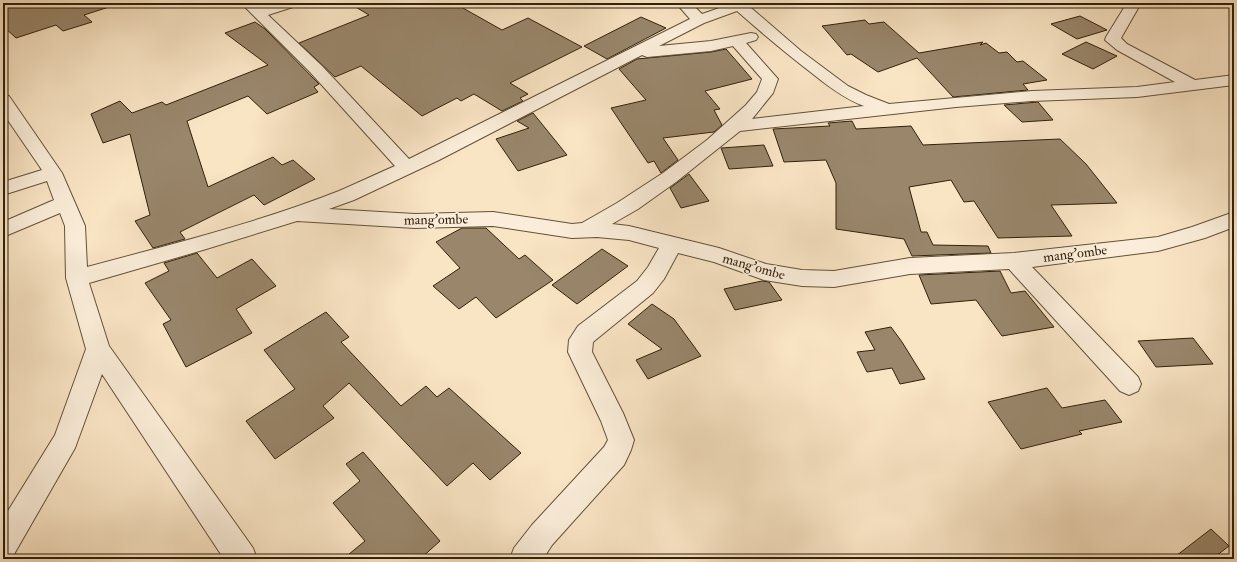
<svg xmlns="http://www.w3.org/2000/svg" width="1237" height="562" font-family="'IM FELL Double Pica',serif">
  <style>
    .building { fill: #99866b; stroke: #31210b }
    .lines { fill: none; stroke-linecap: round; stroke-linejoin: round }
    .minor-casing { stroke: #635239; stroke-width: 2 }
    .minor { fill: #fbedd9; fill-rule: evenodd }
    .labels { text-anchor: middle; stroke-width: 3.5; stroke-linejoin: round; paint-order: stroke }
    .street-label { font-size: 14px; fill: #31210b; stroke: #fbedd9 }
  </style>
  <rect width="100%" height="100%" fill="#f9e4c4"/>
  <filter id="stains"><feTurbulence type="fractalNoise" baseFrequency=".005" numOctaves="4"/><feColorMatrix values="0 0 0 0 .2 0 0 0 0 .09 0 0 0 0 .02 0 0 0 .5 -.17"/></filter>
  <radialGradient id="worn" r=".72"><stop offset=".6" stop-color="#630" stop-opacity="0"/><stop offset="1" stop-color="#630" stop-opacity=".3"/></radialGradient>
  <path class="building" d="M3,3H108L109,7L84,15L92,22L63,31L56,25L16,38L3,26Z
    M349,3H454L502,30L528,18L582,47L510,83L528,94L520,98L523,101L502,111L474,94L461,101L457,98L422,116L361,66L335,77L299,43L369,15Z
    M1080,16L1107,30L1077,39L1051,24Z
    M641,17L666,28L607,59L584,46Z
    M865,20L869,24L884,22L919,53L983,42L980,45L986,43L999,53L1007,52L1017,62L1023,61L1047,80L1023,84L1028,90L953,97L917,58L878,72L851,54L847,55L822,26Z
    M255,22L265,29L319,84L314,87L318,92L267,114L248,96L187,121L208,187L273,157L282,165L293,160L315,179L264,205L254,195L180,232L185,239L153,248L135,221L150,215L130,134L103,143L91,114L120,101L132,113L162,102L166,105L268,65L225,33Z
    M1086,42L1117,56L1093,69L1062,54Z
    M726,49L752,79L705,91L720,109L714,110L722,125L714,132L663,138L678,160L661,173L654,161L648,163L611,108L646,100L619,69L637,59L711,52Z
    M1038,102L1053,120L1022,122L1004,105Z
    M533,113L567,155L518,171L496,139L529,128L517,121Z
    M852,121L856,129L911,126L923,145L1060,139L1086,164L1117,203L1051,205L1072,236L998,238L974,201L964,202L951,180L909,187L921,232H927L933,245L988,246L991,253L912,256L904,239L836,229V183L826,160L784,162L773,129L830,126L828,123Z
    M764,145L773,166L729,169L721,148Z
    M689,174L709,201L681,208L670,188Z
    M462,228H486L519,259L525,255L553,280L496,318L476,297L459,309L433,286L460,268L436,242Z
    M602,249L628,266L577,304L552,285Z
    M197,253L217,278L252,259L276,286L236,309L252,333L186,367L163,324L171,320L145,283L169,271L164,263Z
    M1000,271L1011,293L1025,291L1054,327L1002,336L976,300L931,304L919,275Z
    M762,281L769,282L782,300L735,310L724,289Z
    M652,304L674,319L701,356L648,379L636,360L662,349L628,324Z
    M326,312L349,337L341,342L401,406L426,386L437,397L449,388L521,453L490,480L473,463L447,486L349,383L323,406L334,418L275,459L246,421L295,389L264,350Z
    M891,327L902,342L925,379L900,384L892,368L867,372L857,352L875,350L865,332Z
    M1193,338L1213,364L1156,367L1138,341Z
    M1047,388L1062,408L1105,400L1122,422L1079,431L1082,434L1021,449L988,402Z
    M363,452L440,541L420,559H343L365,541L333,503L360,481L346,464Z
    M1211,529L1229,546L1212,559H1172Z"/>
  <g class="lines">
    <defs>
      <path id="minor" d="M241,3H256L261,8L276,3H298L296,6L268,15L322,66L409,159L690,19L676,3H691L702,14L734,3H754L750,7L801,51L848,86L866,95L889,104L1032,91L1137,87L1175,82L1117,50L1105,40L1106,37L1127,3H1141L1121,38L1127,44L1195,80L1234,75V85L1137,97L1032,101L956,107L740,131L676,182L638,209L612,224L629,226L719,248L766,264L802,270L834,271L910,258L1014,253L1158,237L1192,227L1234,212V227L1205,238L1158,251L1032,267L1138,377L1141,384L1138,391L1129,395L1120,391L1009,269L910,274L834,287L802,286L764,280L714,262L678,253L664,279L653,293L593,342L592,352L623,413L634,440L631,450L624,465L552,545L543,559H510L514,548L532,525L604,447L608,440L601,421L568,352L569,340L578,326L637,281L648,267L659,248L629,240L597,237L572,238L493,226L415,228L297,221L203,250L89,283L109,346L253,548L257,559H224L102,374L75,448L13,556L3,559V519L55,435L86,349L66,278L65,226L60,213L3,237V222L54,200L47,181L3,195V182L42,170L3,113V95L9,96L62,173L85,226L87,267C172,244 258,223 339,191C358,183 376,174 395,166L310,72ZM737,11C762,33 787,54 813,74C829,87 845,99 864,106L752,119L773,93L778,79L746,43L756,40L758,37L756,34L751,33L711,41L659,46L704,23ZM733,46L762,79L757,92L746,105L707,140L663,173L617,203L582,223L572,224L493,212L415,214L329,209L354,200L439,160L642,55L647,57L711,51Z"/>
    </defs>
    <use href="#minor" class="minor-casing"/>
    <use href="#minor" class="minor"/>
  </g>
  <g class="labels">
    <g class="street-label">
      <text transform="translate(436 219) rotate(-1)" y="5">mang'ombe</text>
      <text transform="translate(1075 253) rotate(-7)" y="5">mang'ombe</text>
      <text transform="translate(754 266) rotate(16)" y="5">mang'ombe</text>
    </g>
  </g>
  <rect width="1237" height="562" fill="none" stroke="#f9e4c4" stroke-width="16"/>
  <rect x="4" y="4" width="1229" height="554" fill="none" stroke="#31210b" stroke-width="2"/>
  <rect x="8" y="8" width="1221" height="546" fill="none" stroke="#31210b"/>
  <rect width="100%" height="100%" filter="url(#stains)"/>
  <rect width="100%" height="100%" fill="url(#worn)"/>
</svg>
